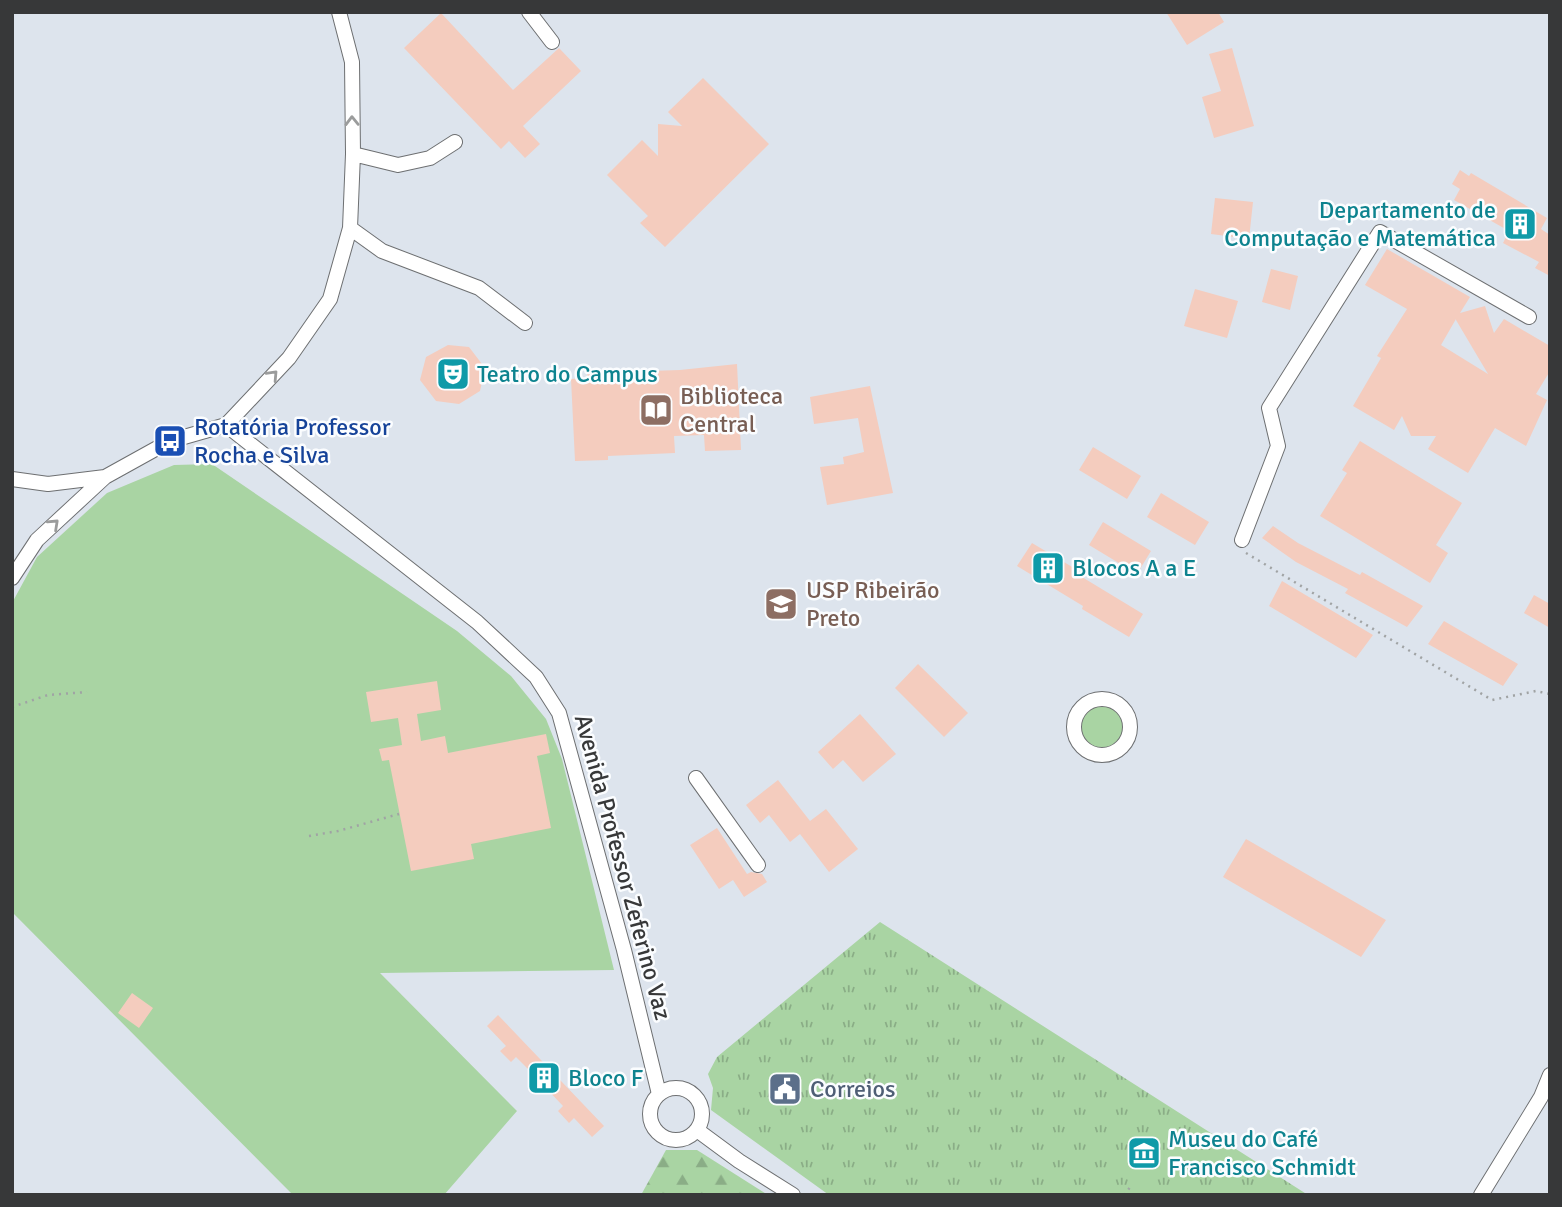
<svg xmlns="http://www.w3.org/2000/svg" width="1562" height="1207" font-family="Signika,sans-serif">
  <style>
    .built { fill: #dde4ed }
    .green { fill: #a9d4a3 }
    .forest { fill: url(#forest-firs) }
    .park { fill: url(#park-tufts) }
    .building { fill: #f4ccbe; fill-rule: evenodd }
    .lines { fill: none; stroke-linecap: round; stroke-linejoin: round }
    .minor-casing { stroke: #6d6f71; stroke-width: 16 }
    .path { stroke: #a0a3a4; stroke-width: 2.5; stroke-dasharray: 2 5; stroke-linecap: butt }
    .minor { stroke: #fff; stroke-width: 14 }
    .oneway { stroke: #9b9c9c }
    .labels { text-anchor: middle; stroke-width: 5; stroke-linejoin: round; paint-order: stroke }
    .culture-label { font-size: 24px; fill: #0d838f; stroke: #fbfdff; text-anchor: start }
    .education-label { font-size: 24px; fill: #785e54; stroke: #fbfdff; text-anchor: start }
    .transit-label { font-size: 24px; fill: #164399; stroke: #fbfdff; text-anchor: start }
    .street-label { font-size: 24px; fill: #373839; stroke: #fbfdff }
    .service-label { font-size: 24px; fill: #4e5e75; stroke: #fbfdff; text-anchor: start }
  </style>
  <defs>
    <pattern id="forest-firs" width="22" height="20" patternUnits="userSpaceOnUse" patternTransform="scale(1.75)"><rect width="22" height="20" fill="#a9d4a3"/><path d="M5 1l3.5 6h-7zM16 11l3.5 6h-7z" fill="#8aad86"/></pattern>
    <pattern id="park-tufts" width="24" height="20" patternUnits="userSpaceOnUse" patternTransform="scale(1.75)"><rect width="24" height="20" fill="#a9d4a3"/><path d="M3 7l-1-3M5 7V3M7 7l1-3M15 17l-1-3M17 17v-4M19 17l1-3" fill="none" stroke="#8aad86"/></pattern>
  </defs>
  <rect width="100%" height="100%" fill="#edf0f2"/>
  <path class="built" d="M12,12H1550V1195H12Z"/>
  <path class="green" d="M212,464L457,631L511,676L546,719L562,759L614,970L380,973L517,1111L444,1195H293L12,912V603L37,557L107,493L174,465Z
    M1076 727a26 26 0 1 1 52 0a26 26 0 1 1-52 0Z"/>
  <path class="forest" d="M666,1150H697L768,1195H641Z"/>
  <path class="park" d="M880,922L1308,1195H829L711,1110L713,1088L708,1074L717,1057Z"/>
  <path class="building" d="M1166,12H1218L1224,22L1187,45Z
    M441,13L513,90L559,48L581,71L523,126L540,144L525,158L509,141L501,149L404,48Z
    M1232,48L1254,126L1214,138L1202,97L1221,91L1209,54Z
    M703,78L769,144L665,247L640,223L648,216L607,175L642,140L658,156V124L682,126L668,112Z
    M1460,170L1469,176L1471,173L1547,218L1541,229L1550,235V276L1535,268L1539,262L1503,243L1509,231L1454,200L1460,189L1452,184Z
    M1215,198L1253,202L1249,239L1211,234Z
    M1387,249L1470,297L1460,313L1485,306L1494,333L1504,319L1550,346V371L1536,394L1547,400L1526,446L1495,428L1468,473L1428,449L1436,436H1411L1402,416L1394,430L1353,406L1381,358L1377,356L1407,309L1365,285ZM1456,319V320L1488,374L1441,345Z
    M1271,269L1298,276L1290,310L1262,302Z
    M1195,289L1238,301L1227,338L1184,326Z
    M448,345L469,347L485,368L480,391L459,404L436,401L420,380L426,357Z
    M737,364L741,450L705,451L704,435L674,436L675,453L608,456V460L575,461L571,379L587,378V373L680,370Z
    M870,386L893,493L827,505L820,467L844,464L843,457L864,452L858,418L814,424L810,397Z
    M1360,441L1462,503L1436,545L1448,553L1430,583L1320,516L1347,473L1342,470Z
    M1093,447L1141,476L1127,499L1079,470Z
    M1161,493L1209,522L1195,545L1147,517Z
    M1103,522L1151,551L1137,574L1089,545Z
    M1273,526L1298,543L1360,575L1362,572L1423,606L1407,627L1345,593L1348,589L1296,562L1262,538Z
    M1032,543L1079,571L1077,574L1143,614L1129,637L1082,609L1083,606L1017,566Z
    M1282,581L1373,635L1356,658L1269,606Z
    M1534,595L1550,604V628L1524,613Z
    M1444,621L1518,664L1503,686L1428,644Z
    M918,664L968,713L944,737L895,688Z
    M437,681L441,710L417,714L421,741L445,736L448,753L546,734L550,753L537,756L551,828L471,844L474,859L411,871L389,760L382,761L379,749L402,745L398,718L371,722L366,692Z
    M860,714L896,754L863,782L843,760L833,769L818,752Z
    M778,780L810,821L826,809L858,849L829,872L800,834L790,842L769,815L760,823L746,805Z
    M717,828L747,874L751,872L762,874L767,882L744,897L733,880L719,889L690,845Z
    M1246,839L1386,920L1361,957L1223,877Z
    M132,993L153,1008L139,1028L118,1013Z
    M498,1015L604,1126L592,1137L574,1118L569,1123L558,1111L563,1106L544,1086L539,1091L528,1080L534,1075L516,1057L511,1062L500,1051L506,1046L487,1026Z"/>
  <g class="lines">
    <defs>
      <path id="minor" d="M529,12L552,42
        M353,154L398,165L430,158L455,142
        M350,228L382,251L479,288L525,323
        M226,425L477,622L536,677L559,713L624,950L659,1094
        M12,479L48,484L105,477L170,441L226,425L289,358L330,299L350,228L353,154L352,62L339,12
        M1242,540L1278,446L1269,408L1380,232L1529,317
        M12,578L37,540L105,477
        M1074 727a28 28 0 1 1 56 0a28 28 0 1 1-56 0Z
        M696,778L758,865
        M650 1114a26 26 0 1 1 52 0a26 26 0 1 1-52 0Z
        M697,1130L739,1161L793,1195
        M1481,1195L1541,1097L1550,1075"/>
    </defs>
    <use href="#minor" class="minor-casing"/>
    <path class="path" d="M1246,553L1492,700L1536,691L1550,694
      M12,707L48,695L87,692
      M309,836L338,831L399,814
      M1124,1195L1131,1186"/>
    <use href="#minor" class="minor"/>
  </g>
  <defs><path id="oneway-chevron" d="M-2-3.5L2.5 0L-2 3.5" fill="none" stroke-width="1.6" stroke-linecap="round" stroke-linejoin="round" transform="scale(1.75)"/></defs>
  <g class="oneway">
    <use href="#oneway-chevron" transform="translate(352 121) rotate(-91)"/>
    <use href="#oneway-chevron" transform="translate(273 375) rotate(-47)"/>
    <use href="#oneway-chevron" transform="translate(54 524) rotate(-43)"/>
  </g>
  <defs>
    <symbol id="building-square" viewBox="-11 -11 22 22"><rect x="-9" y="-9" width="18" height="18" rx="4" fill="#0f9aa8" stroke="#fbfdff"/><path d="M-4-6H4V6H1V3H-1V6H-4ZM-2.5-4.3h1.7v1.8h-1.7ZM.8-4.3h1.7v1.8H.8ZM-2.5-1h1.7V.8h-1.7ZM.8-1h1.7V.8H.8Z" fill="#fff"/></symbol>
    <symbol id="theatre-square" viewBox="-11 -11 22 22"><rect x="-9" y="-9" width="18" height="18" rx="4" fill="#0f9aa8" stroke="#fbfdff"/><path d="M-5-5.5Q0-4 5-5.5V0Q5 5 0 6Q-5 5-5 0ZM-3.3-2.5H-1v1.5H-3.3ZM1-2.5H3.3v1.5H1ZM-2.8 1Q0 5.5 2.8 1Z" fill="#fff"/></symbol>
    <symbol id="library-square" viewBox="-11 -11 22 22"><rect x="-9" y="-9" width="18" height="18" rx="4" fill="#8d6e63" stroke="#fbfdff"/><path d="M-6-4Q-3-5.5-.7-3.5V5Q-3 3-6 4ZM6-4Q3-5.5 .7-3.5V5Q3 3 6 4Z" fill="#fff"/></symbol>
    <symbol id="bus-square" viewBox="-11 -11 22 22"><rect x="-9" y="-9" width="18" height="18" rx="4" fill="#1a4fb4" stroke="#fbfdff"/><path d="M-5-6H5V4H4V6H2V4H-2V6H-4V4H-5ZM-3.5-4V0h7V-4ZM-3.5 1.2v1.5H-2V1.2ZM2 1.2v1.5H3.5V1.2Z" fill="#fff"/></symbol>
    <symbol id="university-square" viewBox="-11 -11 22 22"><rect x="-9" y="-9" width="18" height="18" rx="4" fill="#8d6e63" stroke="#fbfdff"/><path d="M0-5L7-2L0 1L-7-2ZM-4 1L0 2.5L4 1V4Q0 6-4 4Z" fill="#fff"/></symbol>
    <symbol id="civic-square" viewBox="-11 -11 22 22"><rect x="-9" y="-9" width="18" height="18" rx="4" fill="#5c6f8a" stroke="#fbfdff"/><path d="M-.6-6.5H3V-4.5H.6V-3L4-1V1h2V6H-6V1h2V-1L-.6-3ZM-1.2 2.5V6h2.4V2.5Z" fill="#fff"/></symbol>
    <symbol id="museum-square" viewBox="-11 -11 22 22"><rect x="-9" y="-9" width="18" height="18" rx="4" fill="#0f9aa8" stroke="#fbfdff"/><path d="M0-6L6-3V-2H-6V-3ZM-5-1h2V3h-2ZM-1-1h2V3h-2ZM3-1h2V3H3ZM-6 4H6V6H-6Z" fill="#fff"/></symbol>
  </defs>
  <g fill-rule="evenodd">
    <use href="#building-square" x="1501" y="205" width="38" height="38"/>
    <use href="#theatre-square" x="434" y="355" width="38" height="38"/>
    <use href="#library-square" x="637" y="391" width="38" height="38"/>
    <use href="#bus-square" x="151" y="422" width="38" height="38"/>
    <use href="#building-square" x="1029" y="549" width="38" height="38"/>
    <use href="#university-square" x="762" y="585" width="38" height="38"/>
    <use href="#building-square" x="525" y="1059" width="38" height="38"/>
    <use href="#civic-square" x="766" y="1070" width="38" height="38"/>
    <use href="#museum-square" x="1125" y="1134" width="38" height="38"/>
  </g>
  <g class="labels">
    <g class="culture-label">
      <text x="1496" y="218" text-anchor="end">Departamento de<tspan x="1496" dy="28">Computação e Matemática</tspan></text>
      <text x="477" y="382">Teatro do Campus</text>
      <text x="1072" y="576">Blocos A a E</text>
      <text x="568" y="1086">Bloco F</text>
      <text x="1168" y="1147">Museu do Café<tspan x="1168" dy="28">Francisco Schmidt</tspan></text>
    </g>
    <g class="education-label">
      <text x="680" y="404">Biblioteca<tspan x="680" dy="28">Central</tspan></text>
      <text x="806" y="598">USP Ribeirão<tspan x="806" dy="28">Preto</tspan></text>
    </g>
    <g class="transit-label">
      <text x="194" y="435">Rotatória Professor<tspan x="194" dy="28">Rocha e Silva</tspan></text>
    </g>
    <g class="street-label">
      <text transform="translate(623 867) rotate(75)" y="8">Avenida Professor Zeferino Vaz</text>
    </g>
    <g class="service-label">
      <text x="810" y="1097">Correios</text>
    </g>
  </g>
  <rect width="1562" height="1207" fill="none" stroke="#373839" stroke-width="28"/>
</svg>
